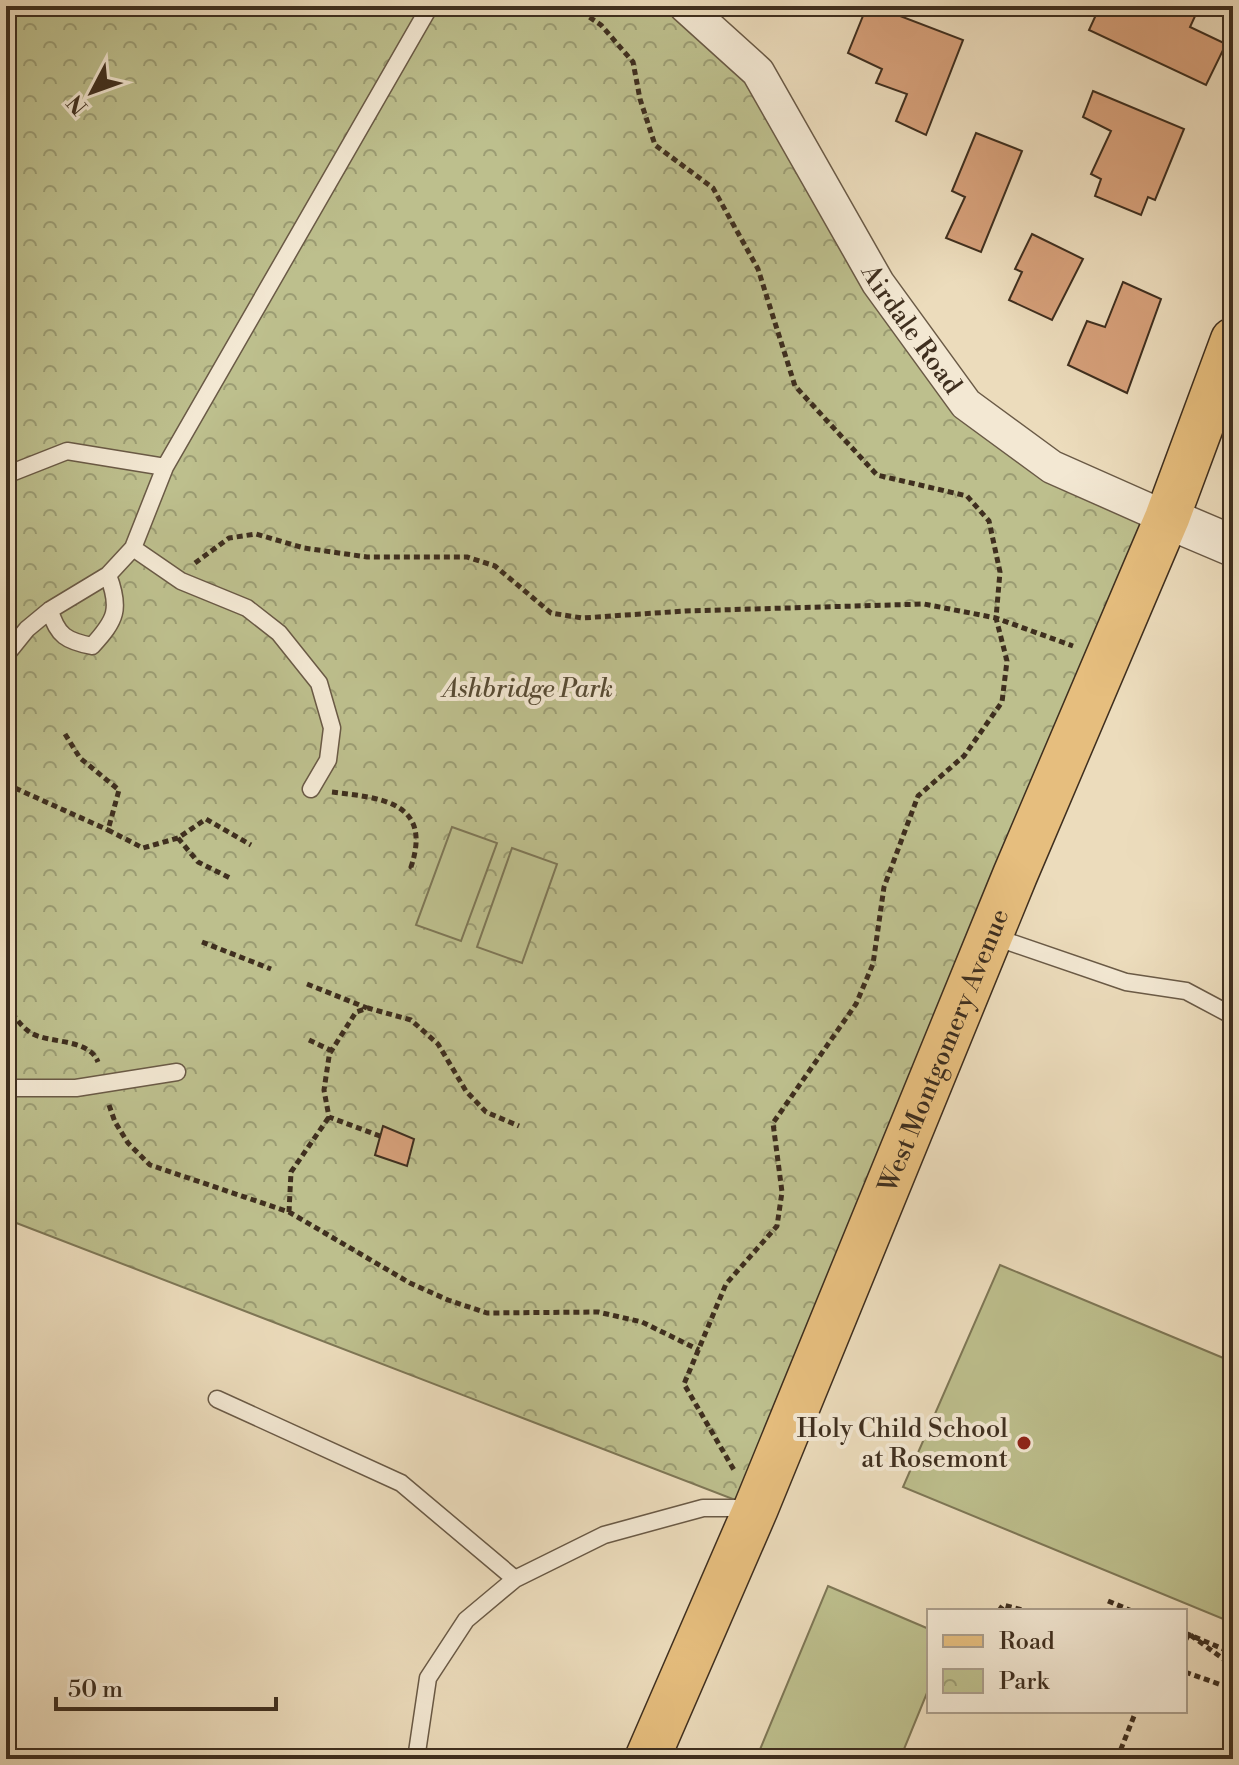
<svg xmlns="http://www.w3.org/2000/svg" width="1239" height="1765" font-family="'Libre Bodoni',serif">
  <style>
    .park { fill: url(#park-crowns); stroke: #7e7756; stroke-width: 2 }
    .pitch { fill: #bdbf8d; stroke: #7e7756; stroke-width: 2 }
    .building { fill: #d6a07a; stroke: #3f2f1f; stroke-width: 2 }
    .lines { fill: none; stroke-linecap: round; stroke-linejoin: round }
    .service-casing { stroke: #6a5a46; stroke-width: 19 }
    .minor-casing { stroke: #6a5a46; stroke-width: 35 }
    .tertiary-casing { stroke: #6a5a46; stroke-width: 43 }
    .primary-casing { stroke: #3f2f1f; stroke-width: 47 }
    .path { stroke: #3f2f1f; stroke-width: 5; stroke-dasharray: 6 4; stroke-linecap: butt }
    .service { stroke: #f3e8d3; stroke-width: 16 }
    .minor { stroke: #f3e8d3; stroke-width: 32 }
    .tertiary { stroke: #f3e8d3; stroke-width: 40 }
    .primary { stroke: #e6be7e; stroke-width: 44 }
    .poi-dot { fill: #8f2418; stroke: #f3e8d3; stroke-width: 3 }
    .labels { text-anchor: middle; stroke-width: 8; stroke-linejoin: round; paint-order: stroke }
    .street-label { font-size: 26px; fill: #3f2f1f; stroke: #f3e8d3 }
    .park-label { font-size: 26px; font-style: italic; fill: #584c35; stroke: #f3e8d3 }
    .poi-label { font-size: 26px; fill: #3f2f1f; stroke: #f3e8d3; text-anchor: end }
  </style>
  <defs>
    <pattern id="park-crowns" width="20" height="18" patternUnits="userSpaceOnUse" patternTransform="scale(2)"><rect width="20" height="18" fill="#bdbf8d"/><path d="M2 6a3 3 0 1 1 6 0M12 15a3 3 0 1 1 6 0" fill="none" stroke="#9b9c73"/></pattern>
  </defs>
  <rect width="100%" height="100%" fill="#ecdcbc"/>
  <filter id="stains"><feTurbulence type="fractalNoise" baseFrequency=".0025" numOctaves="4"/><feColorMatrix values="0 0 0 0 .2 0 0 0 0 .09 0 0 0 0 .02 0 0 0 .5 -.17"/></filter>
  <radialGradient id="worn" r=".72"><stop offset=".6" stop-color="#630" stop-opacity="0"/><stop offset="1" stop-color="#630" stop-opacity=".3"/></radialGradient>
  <path class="park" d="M6,6H685L758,72L966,404L1167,518L756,1508L6,1219Z"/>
  <path class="pitch" d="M452,827L497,843L461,941L416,925Z
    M512,848L557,864L522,963L477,947Z
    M1000,1265L1233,1362V1623L903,1487Z
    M828,1586L929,1629V1688L900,1759H756Z"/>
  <path class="building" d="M867,6H874L963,40L926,135L896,121L907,94L876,83L882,69L848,53Z
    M1100,6H1192L1190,9L1196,14L1190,27L1226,44L1206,85L1089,30Z
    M1093,91L1184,129L1155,200L1148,197L1141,215L1095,196L1101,179L1091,174L1111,131L1083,117Z
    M976,133L1022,151L981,252L946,238L965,197L952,191Z
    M1032,234L1083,259L1052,320L1009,300L1022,272L1015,269Z
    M1123,282L1161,299L1127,393L1068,365L1087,321L1105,327Z
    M383,1126L414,1139L407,1166L375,1155Z"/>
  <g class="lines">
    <defs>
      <path id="service" d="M6,475L67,451L165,467
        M50,610C57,636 67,641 92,646C116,620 121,609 108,575
        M6,655L27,629L50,610L108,575L133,548
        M311,789L328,760L332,728L319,683L279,633L247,608L181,581L133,548L165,467L430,6
        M992,936L1126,982L1186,991L1233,1016
        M6,1088H76L177,1072
        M217,1399L401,1483L515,1579L466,1620L428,1678L416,1759
        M515,1579L604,1535L703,1508H751"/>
      <g id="minor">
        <path id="s1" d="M685,6L758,72L878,283L966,404L1052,467L1167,518"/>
      </g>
      <path id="tertiary" d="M1167,518L1233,546"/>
      <g id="primary">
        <path id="s2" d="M647,1759L756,1508L1015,875L1167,518L1233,340"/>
      </g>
    </defs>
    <use href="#service" class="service-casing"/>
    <use href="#minor" class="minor-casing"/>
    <use href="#tertiary" class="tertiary-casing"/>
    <use href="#primary" class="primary-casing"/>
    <path class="path" d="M573,6L601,25L633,62L640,99L655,145L713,188L758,269L795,386L877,475L967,496L989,521L1000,572L996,618L1007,661L1002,702L964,756L918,796L884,887L873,964L856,1004L773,1123L782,1192L777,1226L726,1284L684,1384L734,1470
      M195,563L229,538L256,534L304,548L367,557H467L495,566L551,613L582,618L685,611L924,604L996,618L1073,646
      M65,734L80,758L119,790L108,830L143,848L178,838L206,819L251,845
      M6,784L108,830
      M332,792C380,798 433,801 411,867L416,868
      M178,838L198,862L230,878
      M202,942L271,969
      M307,984L367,1008
      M6,1005C14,1015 20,1026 31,1033C50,1044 89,1038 98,1062
      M309,1040L330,1050L324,1090L329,1117L380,1136
      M330,1053L356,1012L368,1008L411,1020L438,1044L466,1091L486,1112L519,1126
      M109,1105L115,1122L128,1143L150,1165L289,1212L410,1283L448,1300L487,1313L598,1312L642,1322L699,1350
      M289,1212L291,1172L329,1117
      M1108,1601L1132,1611
      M999,1611L1003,1605L1027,1611
      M1185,1633L1233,1653
      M1185,1641L1189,1634L1233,1666
      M1185,1672L1233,1689
      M1117,1759L1136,1711"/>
    <use href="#service" class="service"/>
    <use href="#minor" class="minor"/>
    <use href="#tertiary" class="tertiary"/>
    <use href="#primary" class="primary"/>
  </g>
  <circle class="poi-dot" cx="1024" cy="1443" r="8"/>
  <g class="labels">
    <g class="street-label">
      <text dy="9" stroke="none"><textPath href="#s1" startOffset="398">Airdale Road</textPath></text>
      <text dy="9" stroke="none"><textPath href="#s2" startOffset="768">West Montgomery Avenue</textPath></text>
    </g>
    <g class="park-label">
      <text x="528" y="697">Ashbridge Park</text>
    </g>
    <g class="poi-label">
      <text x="1008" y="1437">Holy Child School<tspan x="1008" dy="30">at Rosemont</tspan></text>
    </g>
  </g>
  <rect width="1239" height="1765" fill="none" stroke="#ecdcbc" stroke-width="32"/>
  <rect x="8" y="8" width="1223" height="1749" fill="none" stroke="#3f2f1f" stroke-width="4"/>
  <rect x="16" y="16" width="1207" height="1733" fill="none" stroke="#3f2f1f" stroke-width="2"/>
  <rect x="927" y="1609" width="260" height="104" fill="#f3e8d3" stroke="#ab9e8b" stroke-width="2"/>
  <rect x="943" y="1635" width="40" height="12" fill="#e6be7e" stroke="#ab9e8b" stroke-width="2"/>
  <text x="999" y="1649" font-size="24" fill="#3f2f1f">Road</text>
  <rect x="943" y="1669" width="40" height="24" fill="url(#park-crowns)" stroke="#ab9e8b" stroke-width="2"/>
  <text x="999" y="1689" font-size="24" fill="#3f2f1f">Park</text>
  <g transform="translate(92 92) rotate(229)" stroke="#f3e8d3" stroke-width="6" paint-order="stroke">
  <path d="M0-6L14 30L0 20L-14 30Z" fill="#3f2f1f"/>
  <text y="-12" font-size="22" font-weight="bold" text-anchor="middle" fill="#3f2f1f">N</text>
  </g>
  <path d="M56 1697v12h220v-12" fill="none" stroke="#3f2f1f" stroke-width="4"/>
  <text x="68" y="1697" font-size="24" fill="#3f2f1f" stroke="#f3e8d3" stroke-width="6" paint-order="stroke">50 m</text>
  <rect width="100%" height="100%" filter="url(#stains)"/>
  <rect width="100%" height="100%" fill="url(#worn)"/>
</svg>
